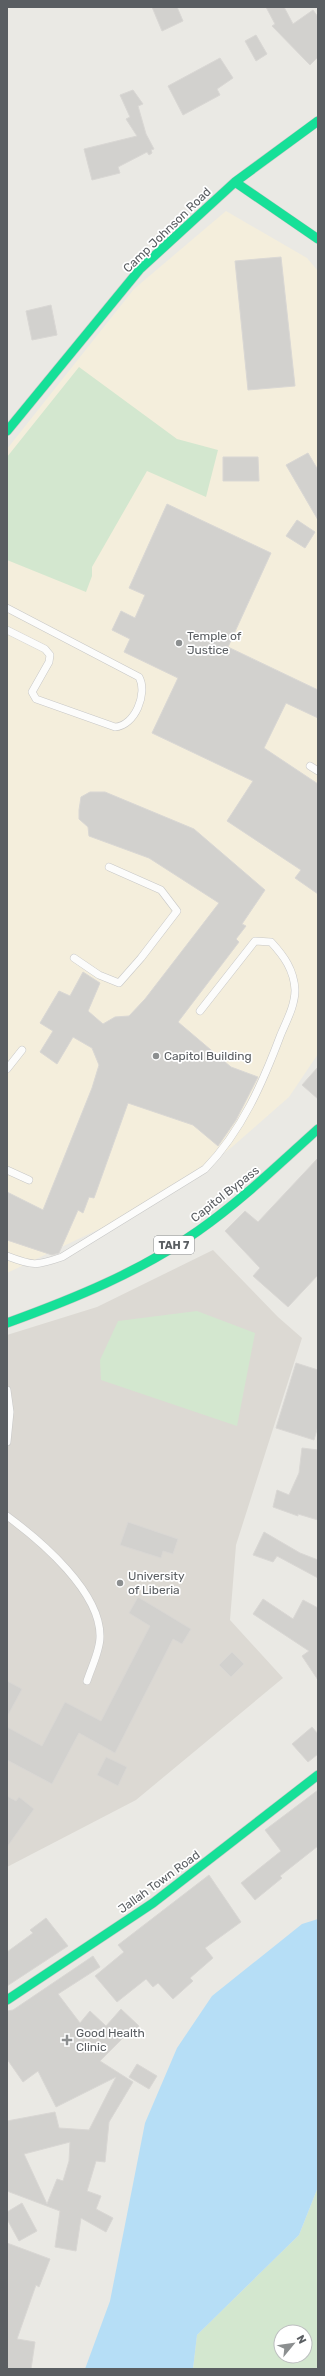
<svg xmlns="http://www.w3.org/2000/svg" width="325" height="2376" font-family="Rubik,sans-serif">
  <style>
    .commercial { fill: #f4eedc }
    .education { fill: #dcd9d3 }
    .green { fill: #d3e7cf; fill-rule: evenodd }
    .water { fill: #b6def6 }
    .building { fill: #d2d1ce; stroke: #d9d7d4; fill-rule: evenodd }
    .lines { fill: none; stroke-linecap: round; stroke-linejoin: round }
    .lane-casing { stroke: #c7c7c6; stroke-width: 8 }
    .fast-casing { stroke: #c5c6c4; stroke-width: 10 }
    .lane { stroke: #fcfcfb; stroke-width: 7 }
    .fast { stroke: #16e098; stroke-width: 9 }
    .poi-dot { fill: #8c8f90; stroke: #fff; stroke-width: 1.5 }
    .labels { text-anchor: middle; stroke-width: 3.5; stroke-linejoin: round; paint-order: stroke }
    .shield { fill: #fff; stroke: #8c8e91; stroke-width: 1 }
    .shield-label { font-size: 11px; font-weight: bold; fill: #5a5e62 }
    .street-label { font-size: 12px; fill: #5a5e62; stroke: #fff }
    .poi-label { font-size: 12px; fill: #5a5e62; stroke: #fff; text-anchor: start }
  </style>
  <rect width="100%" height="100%" fill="#eae9e4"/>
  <path class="commercial" d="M226,211L307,258L318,271V1054L289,1097L232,1147L156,1202L7,1273V449L134,289Z"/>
  <path class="education" d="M213,1250L278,1317L302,1338L236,1545L230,1620L283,1678L136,1800L7,1867V1335L97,1307Z"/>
  <path class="green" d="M79,367L177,439L218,450L206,497L147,471L92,567V576L86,592L7,560V457Z
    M197,1311L255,1333L237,1426L101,1380L100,1360L118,1321Z
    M318,2187V2369H193L197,2335L299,2235ZM281,2332H305V2356H281Z"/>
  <path class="water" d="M318,1919V2187L299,2235L197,2335L193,2369H85L110,2301L145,2123L177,2048L212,1996L302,1924Z"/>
  <path class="building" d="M152,7H177L183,21L162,31Z
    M266,7H284L293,24L313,10L318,17V57L310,65L272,26L275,24Z
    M256,35L267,54L256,61L245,41Z
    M220,58L233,78L217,89L220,95L183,115L168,86Z
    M133,90L143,104L138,106L146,134L154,149L151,150L152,153L149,155L147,152L118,167L120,173L92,180L84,149L137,136L126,119L130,117L120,95Z
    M281,257L295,386L248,390L235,261Z
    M51,305L57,335L32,340L26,311Z
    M308,453L318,470V520L286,465Z
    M223,457H258L259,481H223Z
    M167,504L271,553L228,647L318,690V718L286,703L264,748L318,784V894L295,878L301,870L227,821L253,781L152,733L178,678L124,652L130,639L112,630L121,611L135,618L145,595L129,588Z
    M297,520L315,532L305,548L286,536Z
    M90,792H105L194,829L265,890L242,924L246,926L236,939L239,942L178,1022L231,1067L258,1077L236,1120L218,1146L193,1125L128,1103L94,1198L89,1197L83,1213L78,1210L59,1253L52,1255L7,1240V1192L43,1210L92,1088L99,1065L92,1048L73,1037L57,1064L40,1052L53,1031L40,1023L59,991L70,996L83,972L100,983L88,1011L103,1024L115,1017L129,1016L145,999L219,903L149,858L89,836L88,827L79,819V810L81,797Z
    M318,1067V1099L302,1085Z
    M318,1158V1275L288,1307L253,1276L260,1268L225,1231L245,1211L258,1222Z
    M296,1363L318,1370V1426L314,1440L276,1428Z
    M302,1448L318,1450V1520L298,1514V1516L273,1507L277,1490L289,1495L299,1473Z
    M128,1522L178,1539L173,1554L163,1551L161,1558L120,1545Z
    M264,1532L300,1553L318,1560V1578L277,1556L273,1562L253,1555Z
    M138,1597L191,1629L182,1644L173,1639L115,1753L79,1733L52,1784L7,1760V1727L42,1746L65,1702L101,1721L150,1626L129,1613Z
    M263,1599L293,1619L303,1600L318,1608V1680L302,1656L309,1651L253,1614Z
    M232,1652L244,1664L231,1677L219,1665Z
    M7,1681L22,1689L7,1717Z
    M312,1727L318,1734V1754L308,1762L292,1744Z
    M106,1757L127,1767L118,1786L97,1775Z
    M318,1790V1846L280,1876L282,1878L255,1900L241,1883L281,1851L265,1830Z
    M7,1796L16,1801L19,1797L34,1809L7,1847Z
    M209,1875L241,1922L205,1948L213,1958L190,1978L193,1981L173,1999L158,1983L153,1987L146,1979L117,2002L95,1976L124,1952L118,1945Z
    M46,1918L68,1946L7,1986V1952L33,1933L30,1930Z
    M93,1956L100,1967L58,1994L80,2023L90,2011L106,2026L121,2009L139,2026L129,2038L126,2035L100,2061L133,2082L109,2122L105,2162L96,2161L87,2191L101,2196L96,2209L113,2218L106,2232L81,2218L76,2251L55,2247L60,2211L7,2191V2121L55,2112L59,2128L89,2130L116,2077L56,2107L38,2071L23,2082L7,2059V2011L13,2010ZM70,2142L69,2161L63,2181L57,2179L47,2204L24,2154Z
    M137,2064L157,2076L149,2089L129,2077Z
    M22,2203L37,2231L19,2241L7,2219V2212Z
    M7,2243L50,2259L39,2287L36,2285L17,2339L35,2342L31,2369H7Z"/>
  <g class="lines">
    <defs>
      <path id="lane" d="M7,608L139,677C148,693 135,726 115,727L36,699L32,692L49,662L50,655L45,649L7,630
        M310,766L318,771
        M74,958L99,975L119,983L141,958L177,911L161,890L109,867
        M7,1069L22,1050
        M7,1170L29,1180
        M7,1256C33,1266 36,1266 62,1257L205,1169C242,1131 263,1082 281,1034C287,1020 295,1005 295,990C294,970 284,956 271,942L255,941L200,1011
        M7,1390L10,1412L7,1442
        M7,1516C41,1541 101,1592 100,1637C100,1651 91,1668 87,1681"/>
      <path id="fast" d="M235,182L318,239
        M7,431L140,269L235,182L318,121
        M7,1323C73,1299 140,1272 198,1231C241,1201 279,1164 318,1129
        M7,2000L153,1903L318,1775"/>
    </defs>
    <use href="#lane" class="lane-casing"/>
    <use href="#fast" class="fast-casing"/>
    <use href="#lane" class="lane"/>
    <use href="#fast" class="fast"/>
  </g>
  <g class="poi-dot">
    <circle cx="179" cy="643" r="4"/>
    <circle cx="156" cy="1056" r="4"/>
    <circle cx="120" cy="1583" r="4"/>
    <path d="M65 2034h4v4h4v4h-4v4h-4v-4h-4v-4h4z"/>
  </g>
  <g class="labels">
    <rect class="shield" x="154" y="1236" width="40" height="18" rx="3"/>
    <g class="shield-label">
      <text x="174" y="1249">TAH 7</text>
    </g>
    <g class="street-label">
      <text transform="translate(167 230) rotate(-44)" y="4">Camp Johnson Road</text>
      <text transform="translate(225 1194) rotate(-38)" y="4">Capitol Bypass</text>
      <text transform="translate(159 1882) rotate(-36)" y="4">Jallah Town Road</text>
    </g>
    <g class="poi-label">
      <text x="187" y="640">Temple of<tspan x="187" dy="14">Justice</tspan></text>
      <text x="164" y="1060">Capitol Building</text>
      <text x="128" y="1580">University<tspan x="128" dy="14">of Liberia</tspan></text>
      <text x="76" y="2037">Good Health<tspan x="76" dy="14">Clinic</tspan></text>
    </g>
  </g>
  <rect width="325" height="2376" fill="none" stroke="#5a5e62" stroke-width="16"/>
  <g transform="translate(293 2344) rotate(61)"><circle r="19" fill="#ffffff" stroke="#bdbfc0"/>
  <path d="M0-3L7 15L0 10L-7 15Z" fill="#8c8f90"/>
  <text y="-6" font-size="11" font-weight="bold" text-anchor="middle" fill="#5a5e62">N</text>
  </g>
</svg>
